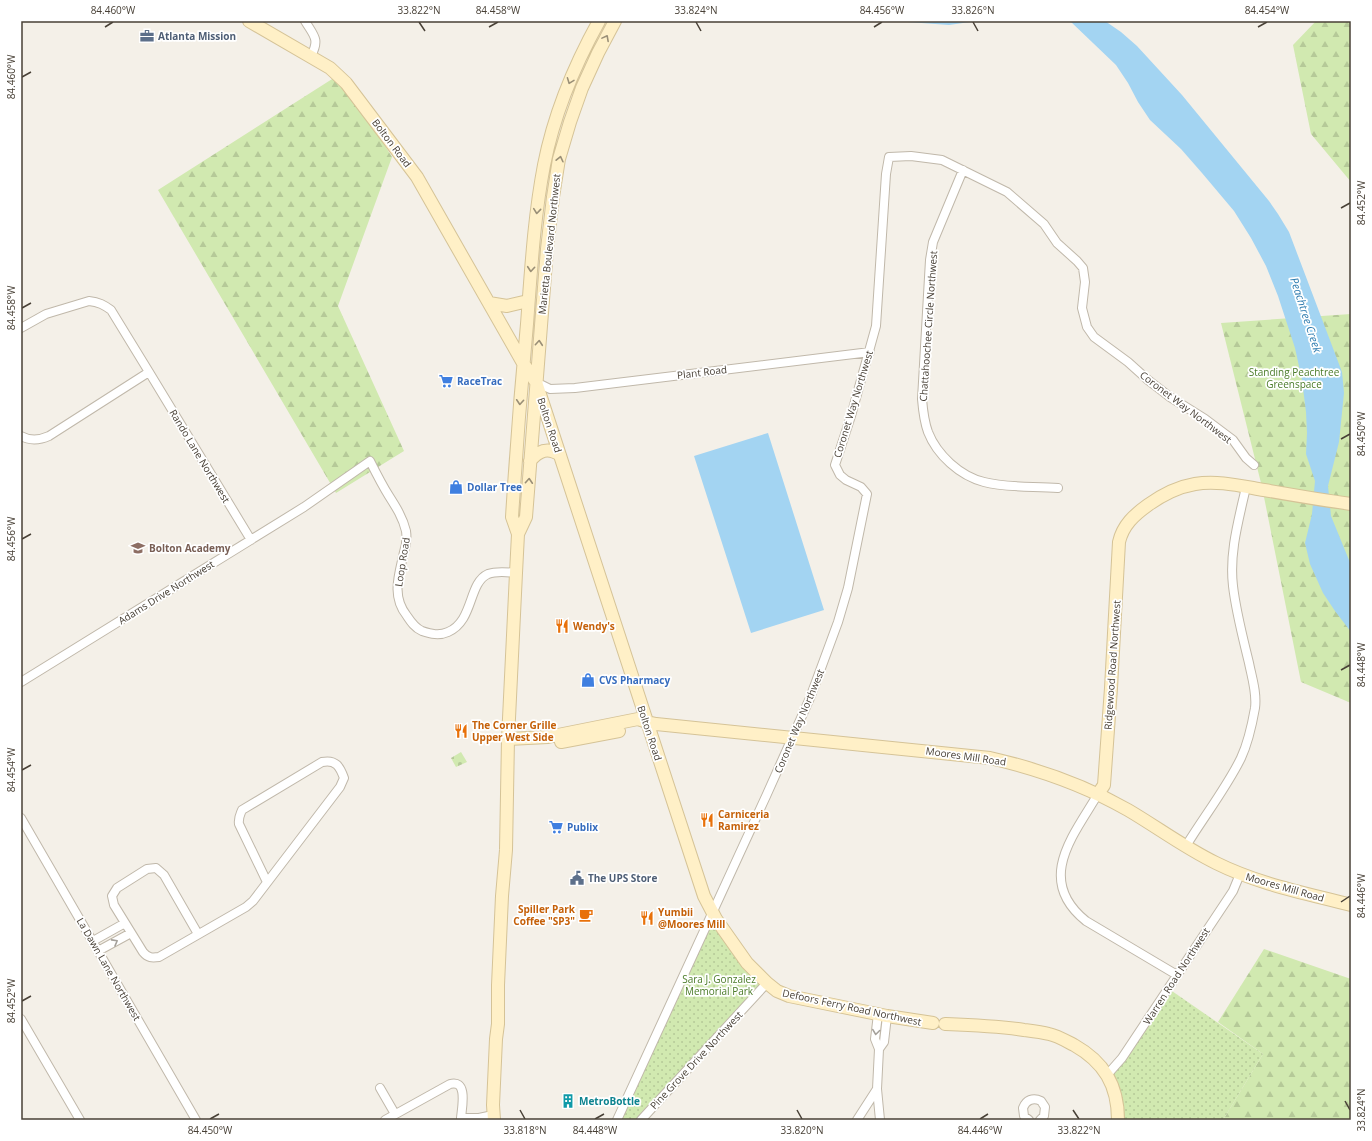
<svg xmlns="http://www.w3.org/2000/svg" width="1372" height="1141" font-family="'Open Sans',sans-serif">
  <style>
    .forest { fill: url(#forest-firs) }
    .cemetery { fill: url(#cemetery-stones) }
    .park { fill: url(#park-dots) }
    .water { fill: #a3d4f2 }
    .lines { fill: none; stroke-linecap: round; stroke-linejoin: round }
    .street-casing { stroke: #c0b8aa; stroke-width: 10 }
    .secondary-casing { stroke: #d5c397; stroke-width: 14 }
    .street { stroke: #fff; stroke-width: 8 }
    .secondary { stroke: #fff0c7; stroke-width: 12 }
    .oneway { stroke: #9a8f77 }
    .oneway2 { stroke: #a4a09a }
    .ticks { fill: none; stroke: #484036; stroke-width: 1.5 }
    .labels { text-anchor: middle; stroke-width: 3.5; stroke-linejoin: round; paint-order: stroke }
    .service-label { font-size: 10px; font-weight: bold; fill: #4e5e75; stroke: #fff; text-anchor: start }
    .street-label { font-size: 10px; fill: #484036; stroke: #fff }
    .park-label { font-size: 10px; fill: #4a7b28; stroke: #fff }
    .shop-label { font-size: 10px; font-weight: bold; fill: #366cbe; stroke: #fff; text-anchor: start }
    .education-label { font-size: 10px; font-weight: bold; fill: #785e54; stroke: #fff; text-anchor: start }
    .food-label { font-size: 10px; font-weight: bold; fill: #c56008; stroke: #fff; text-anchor: start }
    .culture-label { font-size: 10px; font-weight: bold; fill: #0d838f; stroke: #fff; text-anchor: start }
    .water-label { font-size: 11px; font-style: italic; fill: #2c7aae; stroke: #fff }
    .neatline { fill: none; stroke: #484036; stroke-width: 1.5 }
    .ticks-label { font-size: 10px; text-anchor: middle; fill: #484036 }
  </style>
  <defs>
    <pattern id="forest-firs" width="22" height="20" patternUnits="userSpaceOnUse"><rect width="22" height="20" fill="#d1e9b0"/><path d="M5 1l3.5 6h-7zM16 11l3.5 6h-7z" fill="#b5c998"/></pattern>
    <pattern id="cemetery-stones" width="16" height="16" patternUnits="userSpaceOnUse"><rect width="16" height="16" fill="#d1e9b0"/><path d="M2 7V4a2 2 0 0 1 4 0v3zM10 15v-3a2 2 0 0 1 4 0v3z" fill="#b5c998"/></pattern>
    <pattern id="park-dots" width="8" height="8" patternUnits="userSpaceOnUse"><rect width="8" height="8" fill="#d1e9b0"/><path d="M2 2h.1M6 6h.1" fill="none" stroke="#b5c998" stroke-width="1.8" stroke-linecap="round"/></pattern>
  </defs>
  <rect width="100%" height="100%" fill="#f4f0e8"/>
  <path class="forest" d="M1316,21H1351V182L1311,134L1293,45Z
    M340,74L392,157L338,306L404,451L336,493L158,190Z
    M1351,314V703L1301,682L1262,487L1221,323Z
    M1264,949L1351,979V1120H1223L1263,1054L1218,1022Z"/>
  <path class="cemetery" d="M461,752L467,762L456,767L451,758Z"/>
  <path class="park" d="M712,914L767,983L638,1120H621Z
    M1169,989L1263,1054L1223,1120H1113L1114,1111L1103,1075L1122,1063Z"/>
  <path class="water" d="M894,21H977L949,25Z
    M1070,21H1105L1121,32L1137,46L1182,95L1269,201L1278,214L1289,232L1342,372L1344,393L1339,442L1328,486L1331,516L1351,565V632L1335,611L1323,593L1310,564L1305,543L1312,514L1315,481L1306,454L1307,433L1306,412L1302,380L1295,348L1278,296L1266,266L1251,238L1234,211L1202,173L1181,149L1150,120L1138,102L1128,83L1116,65Z
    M768,433L824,610L751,633L694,456Z"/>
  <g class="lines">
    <defs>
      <path id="street" d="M305,21C314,36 320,39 311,56
        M963,170L933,242L930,260L922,399C923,411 924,421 928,432C937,455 960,476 984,482C1006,488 1035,486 1058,488
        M21,328L46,314L89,301C99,302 104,305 111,310L149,372L49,436C40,440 30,441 21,436
        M149,372L251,540
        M536,382L550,389L575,388L870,352
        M21,682L304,507L370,461C376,473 382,485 389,496C396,507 403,518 406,531C407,538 406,546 404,552C399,575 391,596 407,616C411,622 415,628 422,631C431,634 439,636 448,632C474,621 468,583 488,574C496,571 507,572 516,573
        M1098,794C1073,836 1035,880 1086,921L1177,975
        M21,818L196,1120
        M1186,846C1203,818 1227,787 1241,758C1248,743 1252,725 1255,708C1257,693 1252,678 1249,663C1243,638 1236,612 1233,586C1229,552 1239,519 1246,487
        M198,934L164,875L156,868L147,869L117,888L112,896L114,905L143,952C148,958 152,958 159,957L246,907L253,901L340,787L344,778C340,767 336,759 322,762L242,810C240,815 238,818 239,824L267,882
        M93,941L125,923
        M98,951L131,933
        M21,1019L80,1120
        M879,1049L884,1042L887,1016
        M1107,1075L1122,1058L1233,891L1240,874
        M380,1088L395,1114
        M877,1089L880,1120
        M385,1120L450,1084C468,1079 462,1107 461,1118H479L493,1115
        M617,1120L767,794L810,698L838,622L848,588L867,494L861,487L846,480L840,475L835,465L851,416L876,326L886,174L889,157L911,156L942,160L1007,192L1044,224L1057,243L1077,261L1083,268L1085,282L1082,308L1087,327L1094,337L1128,362L1148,380L1170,397L1205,419L1233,440L1246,458L1254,465
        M641,1120L767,983
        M857,1120L877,1089L879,1049L875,1039L878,1014
        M1029,1120L1024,1116L1023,1108C1026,1100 1033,1097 1041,1101L1045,1107L1044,1116L1040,1120"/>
      <path id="secondary" d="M249,21L330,68L346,83L417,177L523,363L536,382L704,896L716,919L747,963L767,983L777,991L789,996L887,1016L933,1023
        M489,303L507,306L528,301
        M530,461C539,450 548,447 560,455
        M518,534L512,517C516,452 521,388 527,324C531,271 534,217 544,165C554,114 574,66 599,21
        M508,739L548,737L638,719L647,722L656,724L990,758C1038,769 1084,785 1128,810C1157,827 1185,848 1216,863C1258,884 1305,893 1351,905
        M561,742L619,731
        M1098,794L1104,785L1111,688L1119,542C1123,525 1134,515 1148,505C1162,495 1177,487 1195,484C1217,480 1241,486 1264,490C1293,495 1322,500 1351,504
        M945,1024C971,1025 998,1026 1024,1030C1032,1031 1041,1032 1049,1034C1058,1036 1066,1041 1074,1045C1104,1062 1118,1085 1118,1120
        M494,1120L493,1105L496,1039L498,1024V985L502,896L506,850L508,739L516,573L518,534L526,517L547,249L553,197L559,159L570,122L582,88L598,53L615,21"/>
    </defs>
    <use href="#street" class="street-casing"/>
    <use href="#secondary" class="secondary-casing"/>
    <use href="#street" class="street"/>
    <use href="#secondary" class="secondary"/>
  </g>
  <defs><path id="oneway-chevron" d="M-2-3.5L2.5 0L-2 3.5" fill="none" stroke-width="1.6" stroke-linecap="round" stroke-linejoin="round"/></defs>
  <g class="oneway">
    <use href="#oneway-chevron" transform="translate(606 38) rotate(-62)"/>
    <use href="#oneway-chevron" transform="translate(570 81) rotate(111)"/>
    <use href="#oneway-chevron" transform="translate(560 159) rotate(-77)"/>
    <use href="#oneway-chevron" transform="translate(537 211) rotate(96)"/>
    <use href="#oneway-chevron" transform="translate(531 269) rotate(95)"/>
    <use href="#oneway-chevron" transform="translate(539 343) rotate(-85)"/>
    <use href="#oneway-chevron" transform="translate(520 402) rotate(94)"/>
    <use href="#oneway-chevron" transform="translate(529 481) rotate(-86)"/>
  </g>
  <g class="oneway2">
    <use href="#oneway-chevron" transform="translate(115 942) rotate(-29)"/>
    <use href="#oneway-chevron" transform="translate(876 1032) rotate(98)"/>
  </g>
  <path class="ticks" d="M419,22L425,31M696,22L701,31M973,22L978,31M105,27L113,22M489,27L498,22M874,27L882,22M1258,27L1267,22M22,77L31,72M1341,208L1350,203M22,308L31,303M1341,439L1350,434M22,539L31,534M1341,670L1350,665M22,770L31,765M1341,902L1350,896M22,1001L31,996M1345,1101L1350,1110M520,1110L525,1119M797,1110L802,1119M1073,1110L1079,1119M210,1119L219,1114M595,1119L604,1114M980,1119L988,1114"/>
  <defs>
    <symbol id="office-bare" viewBox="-9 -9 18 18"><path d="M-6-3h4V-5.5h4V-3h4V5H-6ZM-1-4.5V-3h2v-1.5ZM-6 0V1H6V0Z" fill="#5c6f8a" stroke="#fff" stroke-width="2.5" paint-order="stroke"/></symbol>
    <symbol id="supermarket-bare" viewBox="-9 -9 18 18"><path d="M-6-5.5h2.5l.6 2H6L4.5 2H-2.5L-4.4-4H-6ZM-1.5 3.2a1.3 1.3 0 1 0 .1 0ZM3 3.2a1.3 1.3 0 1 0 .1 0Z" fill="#3f7fe0" stroke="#fff" stroke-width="2.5" paint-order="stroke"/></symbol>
    <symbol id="shop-bare" viewBox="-9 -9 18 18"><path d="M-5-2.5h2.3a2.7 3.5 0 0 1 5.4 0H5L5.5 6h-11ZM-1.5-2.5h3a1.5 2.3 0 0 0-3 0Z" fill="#3f7fe0" stroke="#fff" stroke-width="2.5" paint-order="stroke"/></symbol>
    <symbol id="school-bare" viewBox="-9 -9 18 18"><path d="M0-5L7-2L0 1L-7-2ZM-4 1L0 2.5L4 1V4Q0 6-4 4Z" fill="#8d6e63" stroke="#fff" stroke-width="2.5" paint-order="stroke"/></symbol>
    <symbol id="restaurant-bare" viewBox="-9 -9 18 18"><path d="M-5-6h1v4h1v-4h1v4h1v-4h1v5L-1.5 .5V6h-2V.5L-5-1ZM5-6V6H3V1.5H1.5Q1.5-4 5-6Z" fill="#e8710a" stroke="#fff" stroke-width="2.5" paint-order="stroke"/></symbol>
    <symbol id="civic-bare" viewBox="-9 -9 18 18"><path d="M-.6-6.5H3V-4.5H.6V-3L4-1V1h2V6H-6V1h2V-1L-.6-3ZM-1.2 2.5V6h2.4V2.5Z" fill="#5c6f8a" stroke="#fff" stroke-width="2.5" paint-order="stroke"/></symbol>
    <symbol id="cafe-bare" viewBox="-9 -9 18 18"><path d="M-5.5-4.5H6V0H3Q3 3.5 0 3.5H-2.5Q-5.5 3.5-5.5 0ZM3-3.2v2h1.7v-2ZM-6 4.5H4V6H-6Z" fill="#e8710a" stroke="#fff" stroke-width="2.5" paint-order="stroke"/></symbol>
    <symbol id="building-bare" viewBox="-9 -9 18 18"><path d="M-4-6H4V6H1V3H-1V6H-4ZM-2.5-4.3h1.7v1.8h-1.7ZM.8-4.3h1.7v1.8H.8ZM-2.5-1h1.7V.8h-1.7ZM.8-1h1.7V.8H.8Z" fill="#0f9aa8" stroke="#fff" stroke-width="2.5" paint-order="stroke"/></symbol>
  </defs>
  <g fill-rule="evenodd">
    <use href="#office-bare" x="137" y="26" width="20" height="20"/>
    <use href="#supermarket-bare" x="436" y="371" width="20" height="20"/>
    <use href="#shop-bare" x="446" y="477" width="20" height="20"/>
    <use href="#school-bare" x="128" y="538" width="20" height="20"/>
    <use href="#restaurant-bare" x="552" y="616" width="20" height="20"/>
    <use href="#shop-bare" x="578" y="670" width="20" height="20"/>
    <use href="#restaurant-bare" x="451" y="721" width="20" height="20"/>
    <use href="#restaurant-bare" x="697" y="810" width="20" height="20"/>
    <use href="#supermarket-bare" x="546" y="817" width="20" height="20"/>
    <use href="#civic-bare" x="567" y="868" width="20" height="20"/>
    <use href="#cafe-bare" x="576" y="905" width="20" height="20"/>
    <use href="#restaurant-bare" x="637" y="908" width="20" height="20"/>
    <use href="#building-bare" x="558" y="1091" width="20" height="20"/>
  </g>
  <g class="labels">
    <g class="service-label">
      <text x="158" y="40">Atlanta Mission</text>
      <text x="588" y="882">The UPS Store</text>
    </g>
    <g class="street-label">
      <text transform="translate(392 143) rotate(53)" y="4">Bolton Road</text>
      <text transform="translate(549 244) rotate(-84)" y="4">Marietta Boulevard Northwest</text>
      <text transform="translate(928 326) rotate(-86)" y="4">Chattahoochee Circle Northwest</text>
      <text transform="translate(702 372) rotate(-7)" y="4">Plant Road</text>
      <text transform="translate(853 404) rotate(-73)" y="4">Coronet Way Northwest</text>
      <text transform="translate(1186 407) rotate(37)" y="4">Coronet Way Northwest</text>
      <text transform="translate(550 425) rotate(72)" y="4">Bolton Road</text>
      <text transform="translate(200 456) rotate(59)" y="4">Rando Lane Northwest</text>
      <text transform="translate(402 562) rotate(-81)" y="4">Loop Road</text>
      <text transform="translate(166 592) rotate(-32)" y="4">Adams Drive Northwest</text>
      <text transform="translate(1112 665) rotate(-86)" y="4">Ridgewood Road Northwest</text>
      <text transform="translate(799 721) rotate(-67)" y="4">Coronet Way Northwest</text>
      <text transform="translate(650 733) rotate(72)" y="4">Bolton Road</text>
      <text transform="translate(966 756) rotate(8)" y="4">Moores Mill Road</text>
      <text transform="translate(1285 887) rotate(16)" y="4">Moores Mill Road</text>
      <text transform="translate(109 969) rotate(60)" y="4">La Dawn Lane Northwest</text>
      <text transform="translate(1176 976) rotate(-57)" y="4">Warren Road Northwest</text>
      <text transform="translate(852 1007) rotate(12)" y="4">Defoors Ferry Road Northwest</text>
      <text transform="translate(696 1060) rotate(-47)" y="4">Pine Grove Drive Northwest</text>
    </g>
    <g class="park-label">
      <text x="1294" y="376">Standing Peachtree<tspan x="1294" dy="12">Greenspace</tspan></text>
      <text x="719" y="983">Sara J. Gonzalez<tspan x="719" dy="12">Memorial Park</tspan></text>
    </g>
    <g class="shop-label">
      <text x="457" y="385">RaceTrac</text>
      <text x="467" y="491">Dollar Tree</text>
      <text x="599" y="684">CVS Pharmacy</text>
      <text x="567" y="831">Publix</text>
    </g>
    <g class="education-label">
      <text x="149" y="552">Bolton Academy</text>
    </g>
    <g class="food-label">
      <text x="573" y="630">Wendy's</text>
      <text x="472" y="729">The Corner Grille<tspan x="472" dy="12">Upper West Side</tspan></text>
      <text x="718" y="818">Carniceria<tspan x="718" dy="12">Ramirez</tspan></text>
      <text x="575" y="913" text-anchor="end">Spiller Park<tspan x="575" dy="12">Coffee "SP3"</tspan></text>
      <text x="658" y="916">Yumbii<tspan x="658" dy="12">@Moores Mill</tspan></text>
    </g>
    <g class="culture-label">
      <text x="579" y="1105">MetroBottle</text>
    </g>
    <g class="water-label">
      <text transform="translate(1306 315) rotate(72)" y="4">Peachtree Creek</text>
    </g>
  </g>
  <rect width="1372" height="1141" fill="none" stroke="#ffffff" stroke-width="44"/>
  <rect x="22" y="22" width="1328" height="1097" class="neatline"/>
  <g class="ticks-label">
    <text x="113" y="14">84.460°W</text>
    <text x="419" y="14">33.822°N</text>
    <text x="498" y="14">84.458°W</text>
    <text x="696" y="14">33.824°N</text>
    <text x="882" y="14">84.456°W</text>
    <text x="973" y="14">33.826°N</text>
    <text x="1267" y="14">84.454°W</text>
    <text transform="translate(11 77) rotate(-90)" y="4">84.460°W</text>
    <text transform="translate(1361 203) rotate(-90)" y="4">84.452°W</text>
    <text transform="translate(11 308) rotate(-90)" y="4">84.458°W</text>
    <text transform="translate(1361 434) rotate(-90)" y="4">84.450°W</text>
    <text transform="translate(11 539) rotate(-90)" y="4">84.456°W</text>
    <text transform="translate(1361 665) rotate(-90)" y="4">84.448°W</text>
    <text transform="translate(11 770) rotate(-90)" y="4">84.454°W</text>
    <text transform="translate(1361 896) rotate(-90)" y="4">84.446°W</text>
    <text transform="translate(11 1001) rotate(-90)" y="4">84.452°W</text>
    <text transform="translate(1361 1110) rotate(-90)" y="4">33.824°N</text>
    <text x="210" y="1134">84.450°W</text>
    <text x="525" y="1134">33.818°N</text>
    <text x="595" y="1134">84.448°W</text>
    <text x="802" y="1134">33.820°N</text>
    <text x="980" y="1134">84.446°W</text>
    <text x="1079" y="1134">33.822°N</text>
  </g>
</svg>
